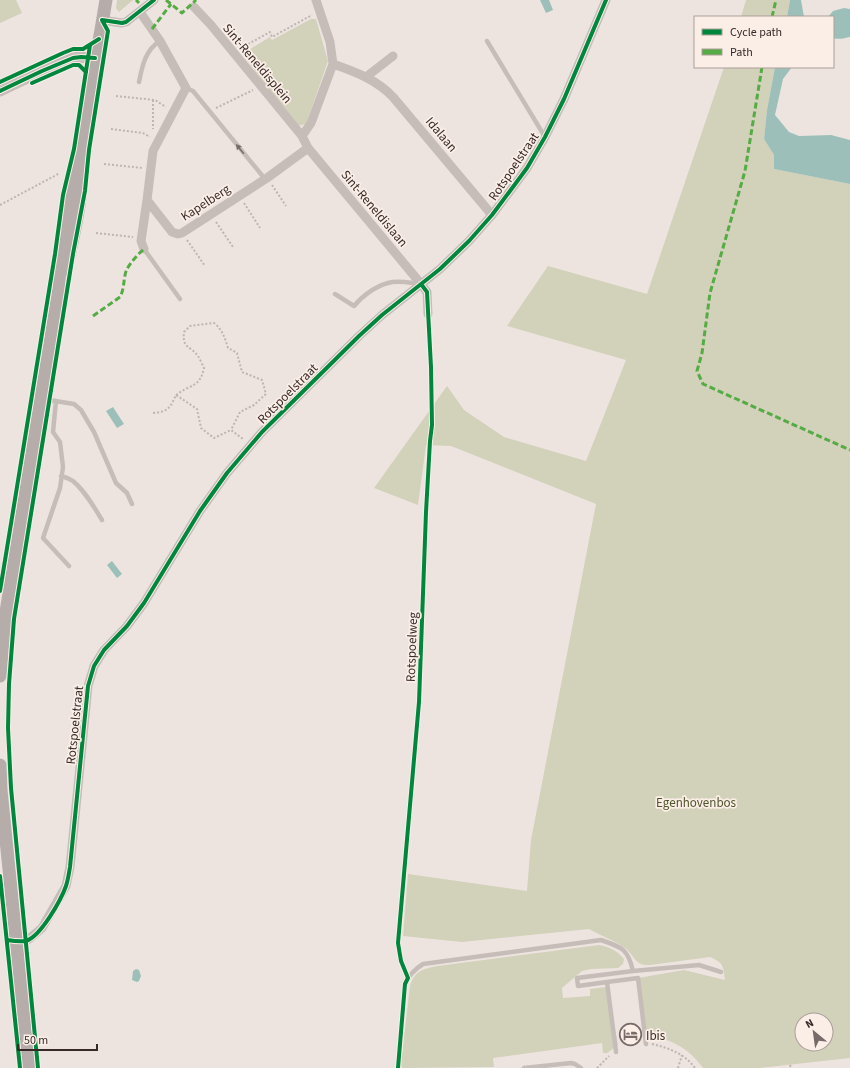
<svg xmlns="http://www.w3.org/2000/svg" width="850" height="1068" font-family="'Source Sans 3',sans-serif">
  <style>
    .green { fill: #d2d1ba; fill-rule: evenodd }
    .water { fill: #9cc0b9 }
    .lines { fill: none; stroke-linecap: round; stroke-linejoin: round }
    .path { stroke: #beb5b2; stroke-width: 2; stroke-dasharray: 2 2; stroke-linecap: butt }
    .service { stroke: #c6bdb9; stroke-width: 4.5 }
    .minor { stroke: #c6bdb9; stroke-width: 9 }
    .tertiary { stroke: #c6bdb9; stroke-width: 11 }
    .secondary { stroke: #b6adaa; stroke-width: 13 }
    .quiet { stroke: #55ab44; stroke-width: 3; stroke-dasharray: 6 3; stroke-linecap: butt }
    .cycleway-casing { stroke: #faeee7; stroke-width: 6 }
    .cycleway { stroke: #00873e; stroke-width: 4 }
    .oneway { fill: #776c69 }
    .labels { text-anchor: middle; stroke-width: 3.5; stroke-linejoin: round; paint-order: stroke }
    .street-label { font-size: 13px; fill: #372927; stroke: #faeee7 }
    .park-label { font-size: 13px; fill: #4e552b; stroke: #faeee7 }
    .poi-label { font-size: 13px; fill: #372927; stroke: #faeee7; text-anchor: start }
  </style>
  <rect width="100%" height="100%" fill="#ede4e0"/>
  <path class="green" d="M0,0H16L22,13L0,23Z
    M117,0H133L119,12L116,8Z
    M746,0H790L787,17H741Z
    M311,19H316L328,61L306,124L297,126L242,54L270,37L272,40Z
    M724,67H775L767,110L764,139L774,155V169L850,184V1058L760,1068H703C688,1047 670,1038 645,1036L638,978L684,970L725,980C723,966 724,963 710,957L650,965C647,965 643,965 641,964C634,961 632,953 625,948C614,940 601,936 589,929L462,942L403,936L408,874L527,891L531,840L596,504L451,446L426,445L418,505L374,488L447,386L464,410L504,437L586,461L626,360L507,326L548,266L647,294ZM802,1020H826V1044H802Z
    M599,945C609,947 617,950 624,959L623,964L618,968L591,969L582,971L562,988L563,998L590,996V989L607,987L618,1045L607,1053H603L602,1043L493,1058L494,1067L402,1068L401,1064L410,986C415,970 423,969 438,966Z"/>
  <path class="water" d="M540,0H549L553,10L546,13Z
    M790,0H801L804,17H787Z
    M844,8L850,9V37C844,38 840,40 833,38V17H828L833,11Z
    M775,67H792L783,79L775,115L789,132L799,136L831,135L850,140V184L774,169V155L764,139L767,110Z
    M113,407L124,424L117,428L106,411Z
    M112,561L122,574L117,578L107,565Z
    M136,969L139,970L141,976L139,981L137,982L132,980L133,971Z"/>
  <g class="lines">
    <path class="path" d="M241,48L270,32L272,37L312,15
      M116,96L155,100L166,107
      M153,100V129
      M216,108L253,90
      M111,129L143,133L150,137
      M104,164L143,168
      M272,185L286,206
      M244,203L260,228
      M0,205L60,173
      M216,222L233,247
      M96,233L133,237
      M187,240L205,266
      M176,395C190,384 200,388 204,368C202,364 200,359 198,356C190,345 182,349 184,332L190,326L214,323C222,329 225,338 228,348L237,353L242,372L262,380L266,394L254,405L240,412L231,430
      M153,413C168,412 170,408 176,395L197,409L201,428L214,438L231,430L243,439
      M652,1044C669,1048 685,1054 695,1068
      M790,1065L791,1068
      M597,1068L609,1056
      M678,1068L682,1055"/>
    <path class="service" d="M487,41L545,137
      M139,82C142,67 145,50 160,41
      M186,88L193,91L265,179
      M144,249L180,299
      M335,294L354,306C362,296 376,286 388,283C398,280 410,283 420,284
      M43,399L74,404L81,410L94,432L116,483L127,493L132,504
      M56,401L53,432L60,442L63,467L60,488L43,538L69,566
      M61,476C65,477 70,479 73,481C85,491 94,507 102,520
      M607,982L638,978L646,1044
      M616,1052L607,982L578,986L577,978L633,971L699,965L721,972
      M398,1068L405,984C409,975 415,969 423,964L601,940C622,947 628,949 633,971
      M524,1068L571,1063L575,1064L581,1068"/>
    <path class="minor" d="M194,7L211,25L302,136L308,148L421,284L427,292L428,314
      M140,12L160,41L186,88L153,151L147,200
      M102,20L122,23L126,22L154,0
      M333,64C356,72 377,80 393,97L492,215
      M366,77L393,56
      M302,136L311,123L333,64L330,42L316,0
      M144,249L141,241L147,200L172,232L178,234L182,233L267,178L308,148
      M16,942L29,939L42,928L66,886L70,867L88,686L94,666L104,650L127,626L144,603L200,511L227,473L262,432L359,336L382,315L440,269L469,241L492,215L510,191L527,168L545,137L564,99L606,0"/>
    <path class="tertiary" d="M0,91L42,71L73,58L81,57L96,59"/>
    <path class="secondary" d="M66,270C74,232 86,187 81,148L106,0
      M0,676L5,618L59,288C59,260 62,233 67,205C70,186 73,166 81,148
      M0,765L1,790L29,1068"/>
    <path class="quiet" d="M136,0L139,3
      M166,0L182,13L196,0
      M772,17L776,0
      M152,29L171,4
      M762,67L745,171L710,293L702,353L697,371L703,384L850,450
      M93,316L120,297C125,288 123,277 127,269C131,262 138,254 144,249"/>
    <defs>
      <path id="cycleway" d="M102,20L122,23L126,22L154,0
        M0,82L63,53L73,49H83L99,39
        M32,83L73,65H79L86,72
        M0,91L42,71L73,58L81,57L95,58
        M0,591L55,254L63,195L74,149L90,45
        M0,876L20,1068
        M7,940C13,941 19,942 26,941C41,936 61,900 66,886C68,880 69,873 70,867L88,686L94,666L104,650L127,626L144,603L200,511L227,473L262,432L359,336L382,315L440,269L469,241L492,215L510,191L527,168L545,137L564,99L606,0
        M38,1068L11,788L8,728L9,684L14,619L73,254L85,191L89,150L107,37L108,31L102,20
        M398,1068L405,984L408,978L401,961L398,943L419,702L426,512L430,441L432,425L431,367L427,292L421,284"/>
    </defs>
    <use href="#cycleway" class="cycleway-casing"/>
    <use href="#cycleway" class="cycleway"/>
  </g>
  <defs><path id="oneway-solid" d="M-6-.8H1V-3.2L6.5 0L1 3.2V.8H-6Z"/></defs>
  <use class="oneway" href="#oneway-solid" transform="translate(240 149) rotate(-129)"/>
  <defs>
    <symbol id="hotel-ring" viewBox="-11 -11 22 22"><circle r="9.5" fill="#faeee7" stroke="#776a68" stroke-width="1.5"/><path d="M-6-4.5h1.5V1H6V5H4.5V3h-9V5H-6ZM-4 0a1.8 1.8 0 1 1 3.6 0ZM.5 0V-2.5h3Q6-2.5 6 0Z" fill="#776a68"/></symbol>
  </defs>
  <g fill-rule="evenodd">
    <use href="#hotel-ring" x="618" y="1022" width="25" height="25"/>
  </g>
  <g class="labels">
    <g class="street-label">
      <text transform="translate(258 63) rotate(50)" y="5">Sint-Reneldisplein</text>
      <text transform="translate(442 134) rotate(50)" y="5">Idalaan</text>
      <text transform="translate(513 166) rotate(-56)" y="5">Rotspoelstraat</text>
      <text transform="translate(205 202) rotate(-33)" y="5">Kapelberg</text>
      <text transform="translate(375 208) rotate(50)" y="5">Sint-Reneldislaan</text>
      <text transform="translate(287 393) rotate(-45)" y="5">Rotspoelstraat</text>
      <text transform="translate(411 647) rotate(-88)" y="5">Rotspoelweg</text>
      <text transform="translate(74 725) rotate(-84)" y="5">Rotspoelstraat</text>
    </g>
    <g class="park-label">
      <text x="696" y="807">Egenhovenbos</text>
    </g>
    <g class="poi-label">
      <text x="646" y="1040">Ibis</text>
    </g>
  </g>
  <rect x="694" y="16" width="140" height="52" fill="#faeee7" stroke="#ac9f9a"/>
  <rect x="702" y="29" width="20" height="6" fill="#00873e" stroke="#ac9f9a"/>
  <text x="730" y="36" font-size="12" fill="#372927">Cycle path</text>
  <rect x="702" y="49" width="20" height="6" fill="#55ab44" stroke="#ac9f9a"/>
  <text x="730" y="56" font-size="12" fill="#372927">Path</text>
  <g transform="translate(814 1032) rotate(331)"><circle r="19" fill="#faeee7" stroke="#ac9f9a"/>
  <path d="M0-3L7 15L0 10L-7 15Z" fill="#776a68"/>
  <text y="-6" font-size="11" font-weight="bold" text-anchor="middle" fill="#372927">N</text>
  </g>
  <path d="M18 1044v6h79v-6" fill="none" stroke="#372927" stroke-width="2"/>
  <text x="24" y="1044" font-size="12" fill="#372927" stroke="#faeee7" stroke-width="3" paint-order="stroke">50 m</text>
</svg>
